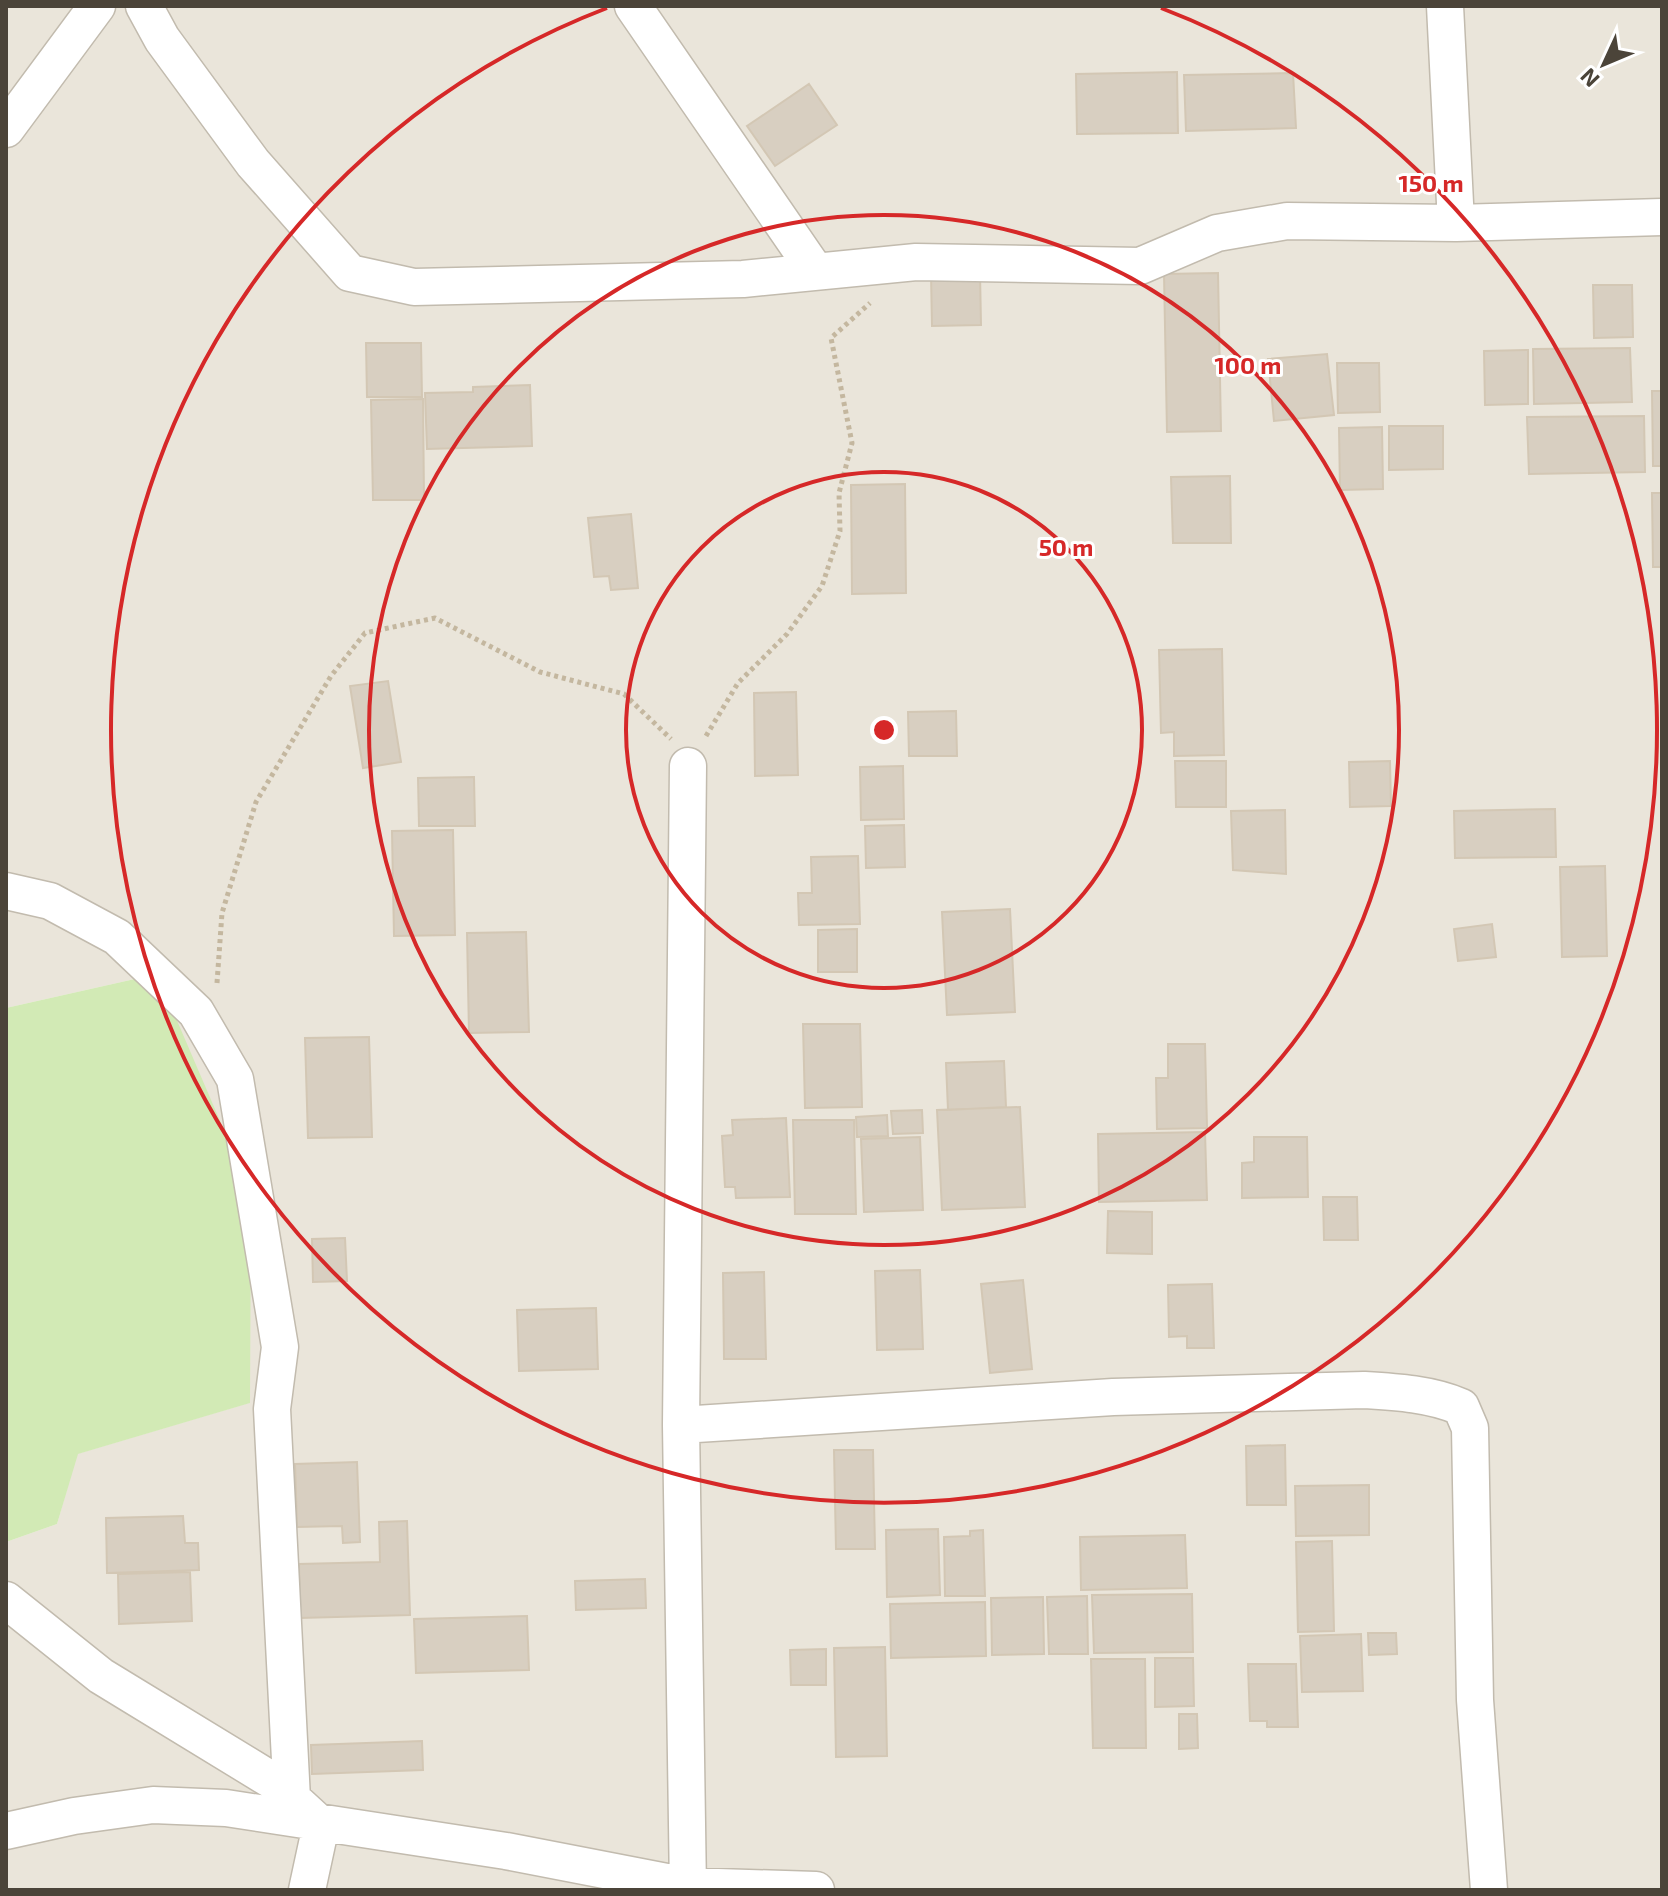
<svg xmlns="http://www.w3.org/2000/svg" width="1668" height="1896" font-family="'Exo 2',sans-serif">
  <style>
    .residential { fill: #eae5da }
    .green { fill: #d2eab5 }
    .building { fill: #d8cfc1; stroke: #d3c7b4; stroke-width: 2 }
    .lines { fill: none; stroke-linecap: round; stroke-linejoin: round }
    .minor-casing { stroke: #c2bbae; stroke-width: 39 }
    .path { stroke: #c4b79f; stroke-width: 5; stroke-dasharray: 4 4; stroke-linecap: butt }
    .minor { stroke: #fff; stroke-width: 36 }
    .ring { fill: none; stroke: #d62828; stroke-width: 4 }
    .centre { fill: #d62828; stroke: #fff; stroke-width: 4 }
    .ring-label { font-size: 24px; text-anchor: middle; font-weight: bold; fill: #d62828; stroke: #fff; stroke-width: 6; stroke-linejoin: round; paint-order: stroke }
  </style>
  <rect width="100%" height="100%" fill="#f6f3ec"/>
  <path class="residential" d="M6,6H1662V1890H6V1542L57,1524L77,1454L249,1403L157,974L6,1008Z"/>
  <path class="green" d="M157,974L251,1193L250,1403L78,1454L57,1524L6,1542V1008Z"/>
  <path class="building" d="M1177,72L1178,133L1077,134L1076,74Z
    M1293,73L1296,128L1186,131L1184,75Z
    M809,84L837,125L775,166L747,126Z
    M980,273L981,325L932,326L931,274Z
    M1218,273L1221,431L1167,432L1164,274Z
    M1593,285H1632L1633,337L1594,338Z
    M366,343H421L422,397H367Z
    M1630,348L1632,402L1534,404L1533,349Z
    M1528,350V404L1485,405L1484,351Z
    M1327,354L1334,415L1274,421L1268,359Z
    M1337,363H1379L1380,412L1338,413Z
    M530,385L532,446L427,449L425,393L473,392V387Z
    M1652,391H1662V466H1653Z
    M423,399L424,500H373L371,400Z
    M1644,416L1645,472L1529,474L1527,417Z
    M1389,426H1443V469L1389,470Z
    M1382,427L1383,489L1340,490L1339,428Z
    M1230,476L1231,543H1173L1171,477Z
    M905,484L906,593L852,594L851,485Z
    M1652,493H1662V567H1653Z
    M631,514L638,588L611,590L609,576L594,577L588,518Z
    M1222,649L1224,755L1174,756V732L1161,733L1159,650Z
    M388,681L401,762L363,768L350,686Z
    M796,692L798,775L755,776L754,693Z
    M956,711L957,756H909L908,712Z
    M1175,761H1226V807H1176Z
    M1390,761L1391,806L1350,807L1349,762Z
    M903,766L904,819L861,820L860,767Z
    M474,777L475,826H419L418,778Z
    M1555,809L1556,857L1455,858L1454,811Z
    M1285,810L1286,874L1233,870L1231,811Z
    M904,825L905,867L866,868L865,826Z
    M453,830L455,935L394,936L392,831Z
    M858,856L860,924L799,925L798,893H812L811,857Z
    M1605,866L1607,956L1562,957L1560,867Z
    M1010,909L1015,1012L947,1015L942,912Z
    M1492,924L1496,957L1458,961L1454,929Z
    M857,929V972H818V930Z
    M526,932L529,1032L469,1033L467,933Z
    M803,1024H860L862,1107L805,1108Z
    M369,1037L372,1137L308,1138L305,1038Z
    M1168,1044H1205L1207,1128L1157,1129L1156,1078H1168Z
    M1004,1061L1006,1107L948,1110L946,1063Z
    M1020,1107L1025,1207L942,1210L937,1110Z
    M922,1110L923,1133L893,1134L891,1111Z
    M887,1115L888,1136L857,1137L856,1117Z
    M786,1118L790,1197L736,1198L735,1187H725L722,1136L733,1135L732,1120Z
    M793,1120H854L856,1214H795Z
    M1205,1132L1207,1200L1099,1202L1098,1134Z
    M920,1137L923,1210L864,1212L861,1139Z
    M1254,1137H1307L1308,1197L1242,1198V1163L1254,1162Z
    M1323,1197H1357L1358,1240H1324Z
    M1108,1211L1152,1212V1254L1107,1253Z
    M345,1238L347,1281L313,1282L312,1239Z
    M920,1270L923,1349L877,1350L875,1271Z
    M764,1272L766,1359H724L723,1273Z
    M1023,1280L1032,1369L990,1373L981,1284Z
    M1212,1284L1214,1348H1187V1336L1169,1337L1168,1285Z
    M596,1308L598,1369L519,1371L517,1310Z
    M1285,1445L1286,1505H1247L1246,1446Z
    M834,1450H873L875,1549H836Z
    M357,1462L360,1542L343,1543L342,1526L297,1527L295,1464Z
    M1369,1485V1535L1296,1536L1295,1486Z
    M183,1516L185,1543H198L199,1570L107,1573L106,1518Z
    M407,1521L410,1615L300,1618L299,1564L380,1562L379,1522Z
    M938,1529L940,1595L887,1597L886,1530Z
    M983,1530L985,1596H945L944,1537L970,1536V1531Z
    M1185,1535L1187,1588L1081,1590L1080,1537Z
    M1332,1541L1334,1631L1298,1632L1296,1542Z
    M190,1572L192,1621L119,1624L118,1574Z
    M645,1579L646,1608L576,1610L575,1581Z
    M1192,1594L1193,1652L1094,1653L1092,1595Z
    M1087,1596L1088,1654H1049L1047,1597Z
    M1043,1597L1044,1654L992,1655L991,1598Z
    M985,1602L986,1656L891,1658L890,1604Z
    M527,1616L529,1670L416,1673L414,1619Z
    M1368,1633H1396L1397,1654L1369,1655Z
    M1361,1634L1363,1691L1302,1692L1300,1636Z
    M885,1647L887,1756L836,1757L834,1648Z
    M826,1649V1685H791L790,1650Z
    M1155,1658H1193L1194,1706L1155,1707Z
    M1091,1659H1145L1146,1748H1093Z
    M1248,1664H1296L1298,1727H1267V1721H1250Z
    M1179,1714H1197L1198,1748L1179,1749Z
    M422,1741L423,1770L312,1774L311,1745Z"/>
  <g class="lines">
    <defs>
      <path id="minor" d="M144,6L162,39L253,163L350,273L414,287L743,279L916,262L1140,266L1217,233L1287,221L1456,223L1662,217
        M633,6L816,272
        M1445,6L1456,223
        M6,129L97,6
        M688,766L681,1425L688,1890
        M6,891L50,901L117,937L196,1012L235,1079L280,1347L272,1409L292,1799
        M681,1425L1113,1397L1364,1390C1397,1392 1431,1394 1461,1407L1470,1428L1475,1700L1489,1890
        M6,1600L101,1676L273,1781L321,1825L307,1890
        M6,1831L74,1816L153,1805L226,1808L506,1851L687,1886L816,1890"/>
    </defs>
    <use href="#minor" class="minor-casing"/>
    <path class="path" d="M706,736L738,683L787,634L822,586L840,531L839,493L852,443L831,338L870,303
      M217,983L222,913L256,802L331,676L365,633L435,618L540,672L624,694L671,739"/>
    <use href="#minor" class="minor"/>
  </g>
  <g class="ring">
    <circle cx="884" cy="730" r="258"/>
    <circle cx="884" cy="730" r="515"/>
    <path d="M1161 8A773 773 0 1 1 607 8"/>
  </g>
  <circle cx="884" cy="730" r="12" class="centre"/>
  <g class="ring-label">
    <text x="1431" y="192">150 m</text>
    <text x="1248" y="374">100 m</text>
    <text x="1066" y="556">50 m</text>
  </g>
  <rect width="1668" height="1896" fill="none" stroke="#4b4439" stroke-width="16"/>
  <g transform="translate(1604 64) rotate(226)" stroke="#ffffff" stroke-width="6" paint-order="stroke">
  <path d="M0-6L14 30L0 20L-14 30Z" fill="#4b4439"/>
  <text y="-12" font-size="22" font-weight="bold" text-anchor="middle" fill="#4b4439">N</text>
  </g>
</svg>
